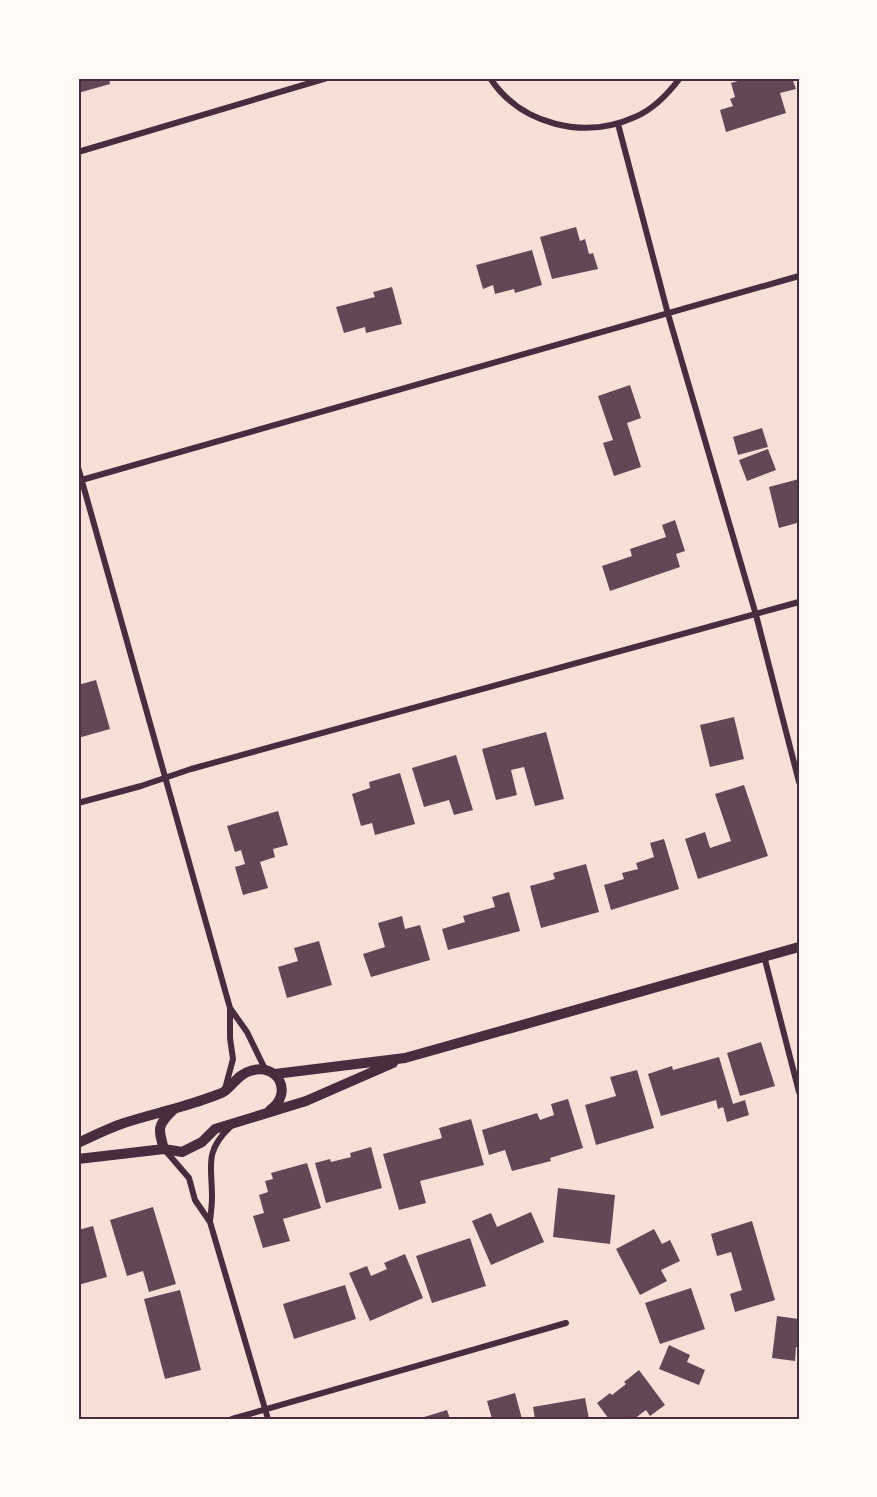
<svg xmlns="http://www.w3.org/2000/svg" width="877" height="1497" font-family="'DM Sans',sans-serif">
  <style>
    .building { fill: #644757 }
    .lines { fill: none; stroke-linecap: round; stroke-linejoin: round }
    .minor { stroke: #4a2c40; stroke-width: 6 }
    .tertiary { stroke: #4a2c40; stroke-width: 10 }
    .neatline { fill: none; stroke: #4a2c40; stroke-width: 2 }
  </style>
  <rect width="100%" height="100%" fill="#f7e1d7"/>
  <path class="building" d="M78,78H109L110,84L78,93Z
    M748,78H792L796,89L780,93L786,113L726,132L720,110L733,106L730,99L735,97L731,83Z
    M576,227L580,241L585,239L589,254L593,253L598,269L552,279L540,237Z
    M532,250L542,285L515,293L514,289L495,294L493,285L483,289L476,265Z
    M392,287L402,324L366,333L365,327L344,333L336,307L375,297L373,292Z
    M630,385L641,418L627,423L641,467L614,476L603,443L613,440L598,396Z
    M762,428L768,447L738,455L733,437Z
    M768,449L776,470L747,481L739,460Z
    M799,479V528L797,523L779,528L769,487Z
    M675,520L685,551L676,554L680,567L610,591L602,566L632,556L630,549L666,537L662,525Z
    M96,680L110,729L78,738V685Z
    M734,717L744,759L710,767L700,725Z
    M546,732L564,799L535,806L524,767L511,770L517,795L496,800L482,749Z
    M456,755L473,810L454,815L449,800L424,807L412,768Z
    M400,773L415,824L375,835L372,823L361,826L352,794L370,788L369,782Z
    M744,785L768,856L698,879L685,839L705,832L710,848L731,841L715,794Z
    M278,811L288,845L273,849L275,857L260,862L268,888L243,895L235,867L245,864L241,850L235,852L227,826Z
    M664,839L679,889L611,910L604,885L624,879L622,873L638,869L636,863L654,857L650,843Z
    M586,864L599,912L541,928L530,886L555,879L553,873Z
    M509,892L520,931L448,950L442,929L465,922L463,916L495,907L492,897Z
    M402,916L405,929L420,925L430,960L371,977L363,954L385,947L378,923Z
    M319,941L332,985L287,998L278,967L298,961L294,948Z
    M761,1042L775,1086L740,1096L727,1053Z
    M719,1057L733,1104L745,1100L749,1115L727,1122L723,1107L718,1109L716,1100L661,1116L648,1074L672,1066L673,1070Z
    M637,1070L654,1128L596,1145L585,1105L616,1096L610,1077Z
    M568,1099L583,1148L550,1158L551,1161L512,1171L505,1150L489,1155L482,1130L537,1113L540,1120L554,1115L551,1104Z
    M471,1119L484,1165L420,1181L426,1203L399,1210L383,1154L442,1138L439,1128Z
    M371,1147L382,1188L326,1203L315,1163L330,1159L331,1162L351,1157L350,1153Z
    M307,1163L321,1208L283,1219L290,1241L263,1248L253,1216L264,1213L259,1195L268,1192L265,1181L273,1179L271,1173Z
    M558,1188L615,1195L610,1244L553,1237Z
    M153,1207L176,1284L149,1292L143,1271L127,1276L110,1220Z
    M531,1212L544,1242L491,1265L472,1221L491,1213L497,1227Z
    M752,1221L775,1300L735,1312L730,1294L742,1290L731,1252L717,1256L711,1234Z
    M93,1226L107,1277L78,1285V1230Z
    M654,1229L662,1244L670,1240L680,1261L661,1270L667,1281L640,1295L616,1249Z
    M470,1238L486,1286L432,1303L416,1256Z
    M405,1254L423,1298L370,1321L349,1273L367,1266L371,1276L387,1269L384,1263Z
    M345,1285L356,1319L294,1339L283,1304Z
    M691,1288L705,1329L660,1344L645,1303Z
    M180,1290L201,1370L165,1379L144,1299Z
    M777,1316L799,1319V1348L796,1347L795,1361L772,1358Z
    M669,1345L690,1355L687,1362L705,1370L699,1385L659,1369Z
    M639,1370L665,1405L650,1416L646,1410L634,1419H609L597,1403L610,1393L612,1395L626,1384L624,1382Z
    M515,1393L522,1419H492L487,1401Z
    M585,1398L589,1419H535L533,1407Z
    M447,1410L450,1419H421V1418Z"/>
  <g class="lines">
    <path class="minor" d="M490,78C521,125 584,140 635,117C654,109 668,94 680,78
      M618,124L668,314L756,615L799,782
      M78,152L327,78
      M78,467L230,1008V1038L233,1059L225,1089
      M78,481L799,276
      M78,803L141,786L191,769L799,602
      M764,956L799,1092
      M230,1008L247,1032L265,1069
      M164,1149L189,1178L195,1200L210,1222L268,1419
      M210,1221C211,1213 212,1205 212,1197C212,1166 204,1152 230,1127
      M232,1419L566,1323"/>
    <path class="tertiary" d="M275,1074L405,1058L799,947
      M78,1143C93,1136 109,1128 124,1123C152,1114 181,1108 208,1098C213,1096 221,1094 225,1091C234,1084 239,1074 250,1071C278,1062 294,1093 270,1110
      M164,1149C158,1129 157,1125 173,1110
      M78,1159L164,1149L182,1152L202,1142L215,1129L306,1101L393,1063"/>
  </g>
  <rect width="877" height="1497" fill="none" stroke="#fffaf5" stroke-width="159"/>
  <rect x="80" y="80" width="718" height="1338" class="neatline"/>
</svg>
